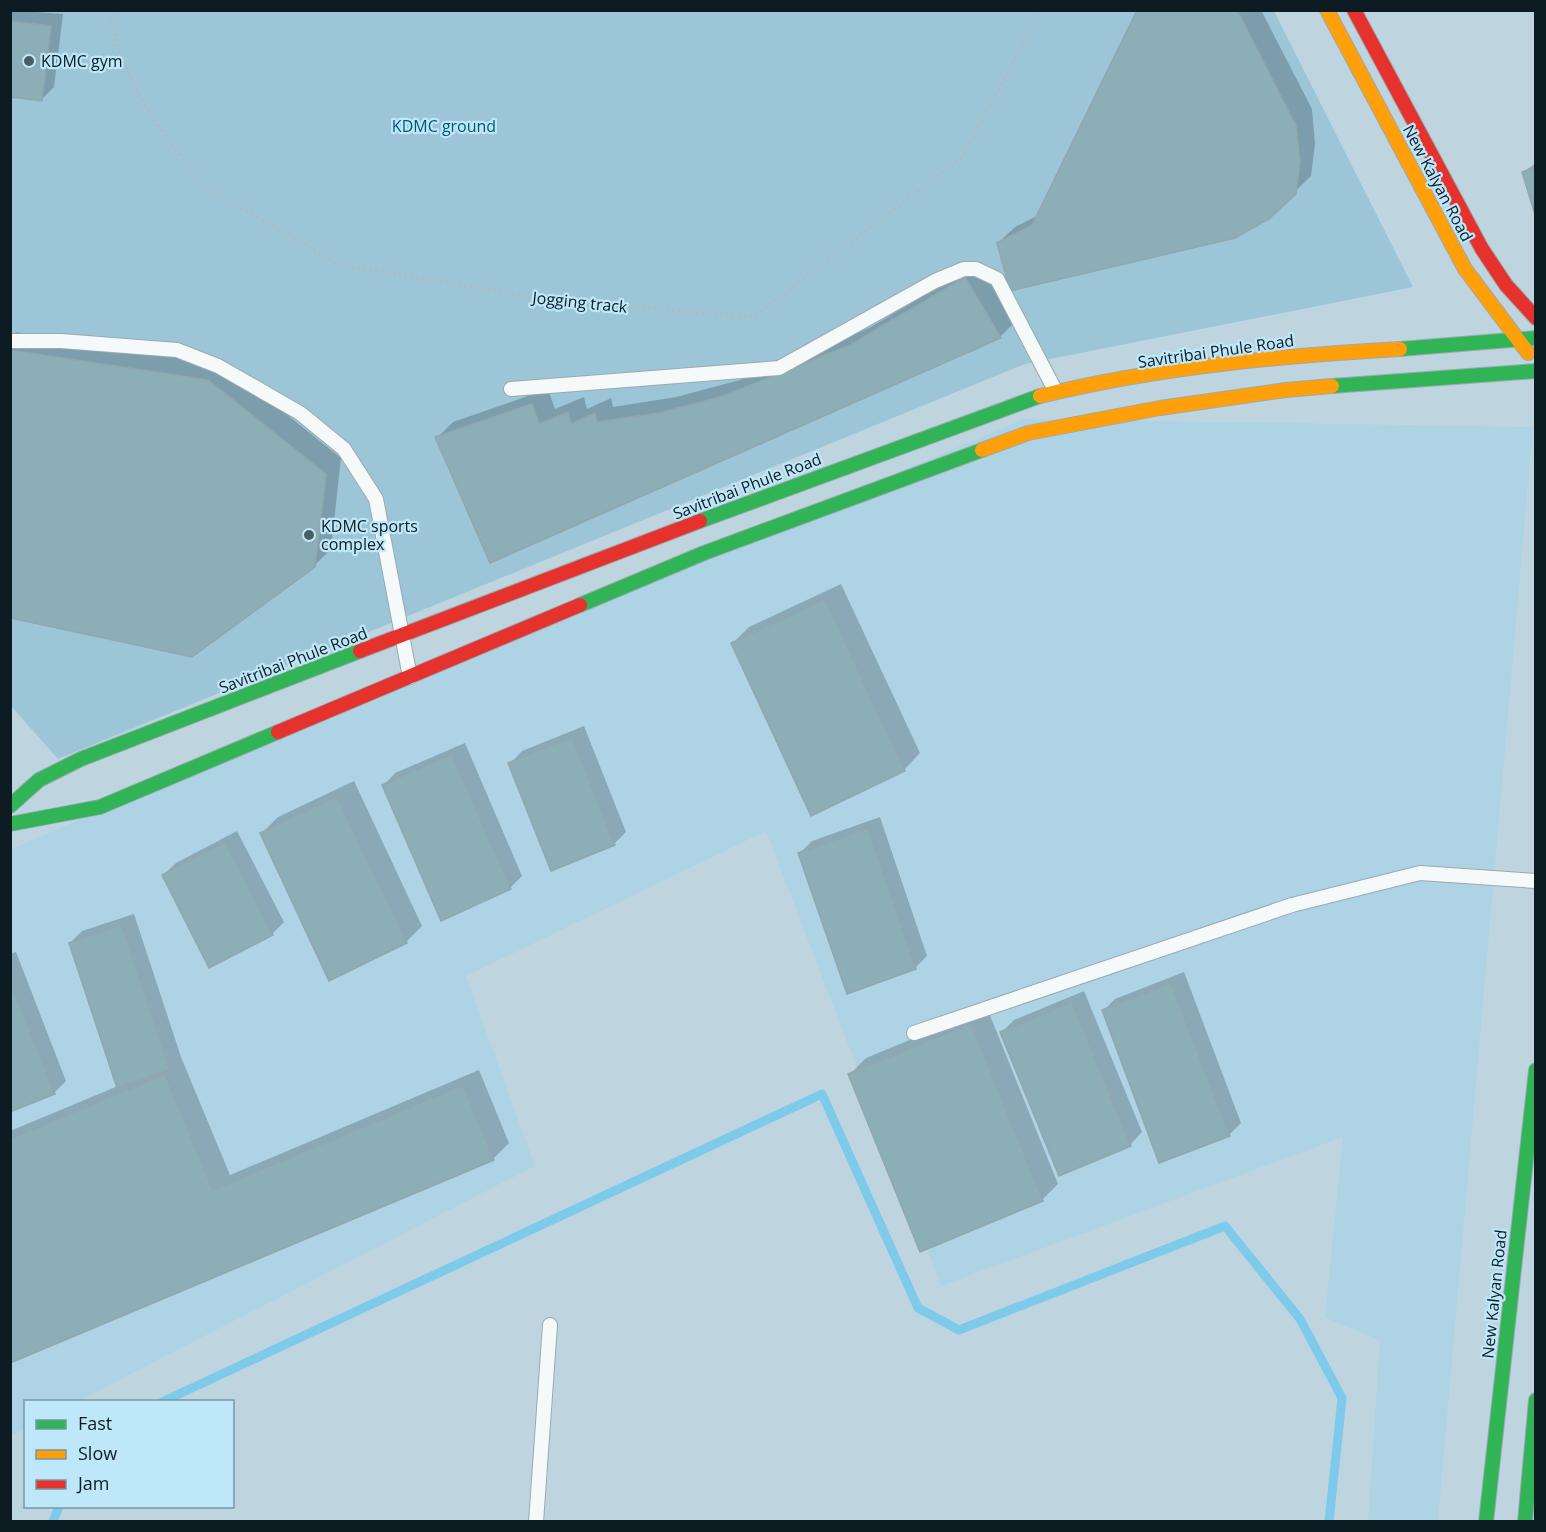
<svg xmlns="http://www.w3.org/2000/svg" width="1546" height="1532" font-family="'Open Sans',sans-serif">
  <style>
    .built { fill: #aed3e5 }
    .green { fill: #9cc6d8 }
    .shadow { fill: #0003 }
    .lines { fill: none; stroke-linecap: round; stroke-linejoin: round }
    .stream { stroke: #7ecaea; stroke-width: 9 }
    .building { fill: #8baeb7; stroke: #93a6ac; stroke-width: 1.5 }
    .lane-casing { stroke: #99aab2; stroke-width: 16 }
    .fast-casing { stroke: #99aab2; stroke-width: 16 }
    .slow-casing { stroke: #99aab2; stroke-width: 16 }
    .jam-casing { stroke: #99aab2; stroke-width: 16 }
    .path { stroke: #b2b9bd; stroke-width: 4; stroke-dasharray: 1.5 4.5; stroke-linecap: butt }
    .lane { stroke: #f5f9fa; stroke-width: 14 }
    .fast { stroke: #30b455; stroke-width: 14 }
    .slow { stroke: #ff9f0a; stroke-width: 14 }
    .jam { stroke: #e5322d; stroke-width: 14 }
    .poi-dot { fill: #4a5d64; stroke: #bee7fa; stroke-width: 2 }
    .labels { text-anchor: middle; stroke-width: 4.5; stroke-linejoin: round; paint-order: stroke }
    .poi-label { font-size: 16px; fill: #0c1c22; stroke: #bee7fa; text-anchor: start }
    .park-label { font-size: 16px; fill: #025874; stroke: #bee7fa }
    .street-label { font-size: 16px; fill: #0c1c22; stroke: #bee7fa }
  </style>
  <rect width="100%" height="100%" fill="#bed5e0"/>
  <path class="built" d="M1024,419L1533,427L1438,1521H1368L1380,1340L1325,1318L1343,1137L941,1286L766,831L466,976L535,1166L78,1401L26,1402L25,1429L11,1436V849Z"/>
  <path class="green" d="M10,11H1274L1413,287L1025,364L58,759L11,706Z"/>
  <path class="shadow" d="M10,10L63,14L54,87L42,99L10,95Z
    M1138,10H1261L1312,109L1315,144L1311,176L1268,218L998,243L1015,227L1039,215Z
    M1536,163V213L1523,172Z
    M981,262L1016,321L1000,337L491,561L437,438L453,422L548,389L555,409L584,397L587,409L611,398L613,407L676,397L740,380L869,328Z
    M16,332L224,364L341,458L331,549L314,566L10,617V337Z
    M841,584L920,753L904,770L733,643L749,627Z
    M584,726L626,832L614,844L510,764L522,751Z
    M465,743L522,876L510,888L383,786L395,773Z
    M354,781L422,926L406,942L261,834L278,817Z
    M880,817L927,956L915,968L800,853L812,841Z
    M237,831L284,922L272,934L163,875L176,863Z
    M134,914L181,1057L230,1175L479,1070L509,1143L493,1159L10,1362V1131L118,1086L70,943L82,931Z
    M16,952L66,1081L54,1093L10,1110V954Z
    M1184,972L1241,1123L1229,1135L1103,1011L1115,999Z
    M1084,991L1142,1132L1130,1145L1002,1032L1014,1020Z
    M987,1008L1058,1184L1042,1200L850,1074L866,1058Z"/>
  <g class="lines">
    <path class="stream" d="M162,1402L822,1094L918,1308L959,1330L1225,1226L1300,1319L1342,1398L1329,1522
      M53,1522L59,1506"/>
  </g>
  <path class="building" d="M1137,10H1237L1296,126L1300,161L1296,194L1269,219L1235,238L1010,291L997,243L1032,225Z
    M10,21L51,26L42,101L10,97Z
    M1536,167V218L1522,172Z
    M965,277L1001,338L490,563L435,437L532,404L539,424L568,412L571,424L595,413L597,422L659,413L723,396L852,344Z
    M10,350L208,380L326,474L315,567L192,657L10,618Z
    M825,599L905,771L811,816L731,643Z
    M572,737L615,845L551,871L508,763Z
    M452,754L511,889L441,921L382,785Z
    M337,796L407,943L329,981L260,833Z
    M868,828L916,969L847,994L798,853Z
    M225,842L273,935L209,968L162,875Z
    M122,925L170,1070L117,1088L69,943Z
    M10,981L55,1094L10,1112Z
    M1171,983L1230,1136L1159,1163L1102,1010Z
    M1072,1002L1131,1146L1059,1176L1000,1032Z
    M971,1023L1043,1201L920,1252L848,1074Z
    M165,1074L213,1190L463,1085L494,1160L10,1363V1139Z"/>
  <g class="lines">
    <defs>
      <path id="lane" d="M10,341H61L177,350L218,366L300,413L344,449L376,499L410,677
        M511,389L779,368L935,281L964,269H976L997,279L1056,392
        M914,1033L1292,905L1420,873L1536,881
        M536,1522L550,1325"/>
      <path id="fast" d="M1400,349L1536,338
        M1332,386L1536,371
        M700,521L1040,396
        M580,605L704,553L982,450
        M10,806L39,780L81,759L360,651
        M10,824L100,807L278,732
        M1486,1522L1536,1070
        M1525,1522L1536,1400"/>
      <path id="slow" d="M1327,10L1465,269L1528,353
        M1040,396C1158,367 1279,356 1400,349
        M982,450L1028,433L1160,408L1286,390L1332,386"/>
      <path id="jam" d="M1354,10L1482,249L1506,285L1536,318
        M360,651L700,521
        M278,732L580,605"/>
    </defs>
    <use href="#lane" class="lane-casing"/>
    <use href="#fast" class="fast-casing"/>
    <use href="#slow" class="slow-casing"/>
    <use href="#jam" class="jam-casing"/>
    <path class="path" d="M110,10L120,55L144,105L200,184L338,264L545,300L753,317L961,158L1042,10"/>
    <use href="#lane" class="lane"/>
    <use href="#fast" class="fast"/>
    <use href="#slow" class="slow"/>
    <use href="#jam" class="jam"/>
  </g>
  <g class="poi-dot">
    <circle cx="29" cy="61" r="6"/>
    <circle cx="309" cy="535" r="6"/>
  </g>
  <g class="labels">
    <g class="poi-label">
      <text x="41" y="67">KDMC gym</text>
      <text x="321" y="532">KDMC sports<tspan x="321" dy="18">complex</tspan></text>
    </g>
    <g class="park-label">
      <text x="444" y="132">KDMC ground</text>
    </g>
    <g class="street-label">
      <text transform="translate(1438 183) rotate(62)" y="6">New Kalyan Road</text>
      <text transform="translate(580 302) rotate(6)" y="6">Jogging track</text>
      <text transform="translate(1216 351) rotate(-8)" y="6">Savitribai Phule Road</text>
      <text transform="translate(747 486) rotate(-21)" y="6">Savitribai Phule Road</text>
      <text transform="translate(293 660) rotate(-21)" y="6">Savitribai Phule Road</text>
      <text transform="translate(1494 1294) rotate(-84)" y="6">New Kalyan Road</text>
    </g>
  </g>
  <rect width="1546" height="1532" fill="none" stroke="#0c1c22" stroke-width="24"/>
  <rect x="24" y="1400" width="210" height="108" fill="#bee7fa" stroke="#7796a4" stroke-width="1.5"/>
  <rect x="36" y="1420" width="30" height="9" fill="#30b455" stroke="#7796a4" stroke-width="1.5"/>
  <text x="78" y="1430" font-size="18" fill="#0c1c22">Fast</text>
  <rect x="36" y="1450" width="30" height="9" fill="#ff9f0a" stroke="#7796a4" stroke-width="1.5"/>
  <text x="78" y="1460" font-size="18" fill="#0c1c22">Slow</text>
  <rect x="36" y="1480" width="30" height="9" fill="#e5322d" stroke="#7796a4" stroke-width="1.5"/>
  <text x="78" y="1490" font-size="18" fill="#0c1c22">Jam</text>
</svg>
